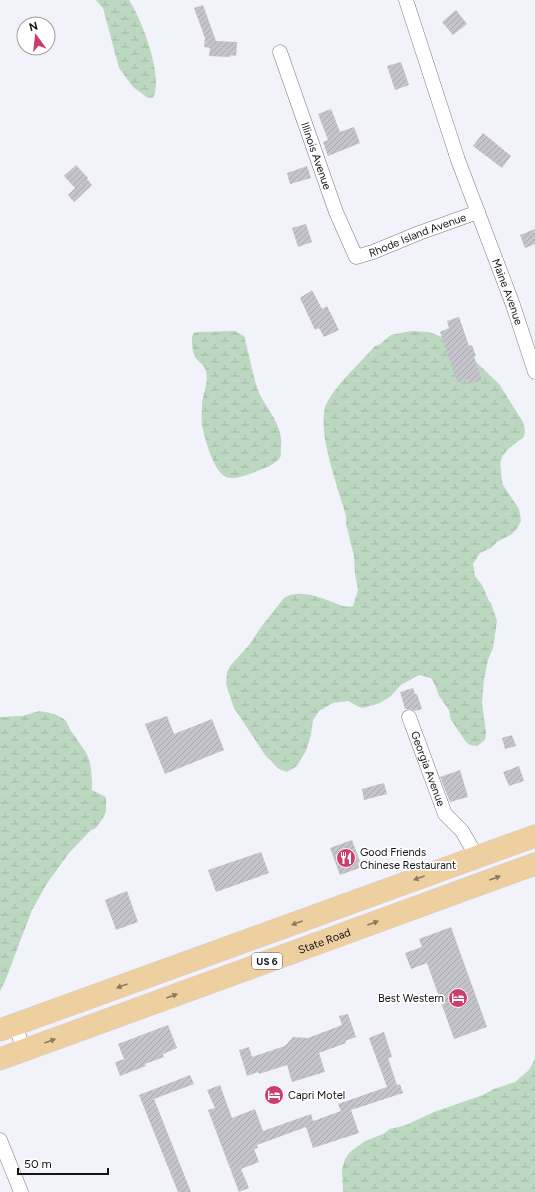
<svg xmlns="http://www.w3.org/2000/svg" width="535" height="1192" font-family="Figtree,sans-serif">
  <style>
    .wetland { fill: url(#wetland-marsh) }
    .building { fill: url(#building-hatch) }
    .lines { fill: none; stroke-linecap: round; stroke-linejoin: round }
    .street-casing { stroke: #78777f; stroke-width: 15 }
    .primary-casing { stroke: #d0d0d0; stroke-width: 23 }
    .street { stroke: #fff; stroke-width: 14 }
    .primary { stroke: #eecfa0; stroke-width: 22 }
    .oneway { fill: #8b7a62 }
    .labels { text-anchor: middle; stroke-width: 3.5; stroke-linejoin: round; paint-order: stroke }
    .shield { fill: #fff; stroke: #5a5a5c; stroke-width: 1 }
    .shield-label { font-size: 10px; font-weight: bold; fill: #131316 }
    .street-label { font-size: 11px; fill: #131316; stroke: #fff }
    .poi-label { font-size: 11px; fill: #131316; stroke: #fff; text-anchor: start }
  </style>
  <defs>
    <pattern id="wetland-marsh" width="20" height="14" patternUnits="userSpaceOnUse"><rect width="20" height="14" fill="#bdd8c0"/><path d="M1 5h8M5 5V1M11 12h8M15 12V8" fill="none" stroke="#a2b8a4"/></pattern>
    <pattern id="building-hatch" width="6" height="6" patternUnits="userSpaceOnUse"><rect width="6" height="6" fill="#c5c4cd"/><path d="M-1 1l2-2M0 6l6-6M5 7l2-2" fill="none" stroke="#a8a8af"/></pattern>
  </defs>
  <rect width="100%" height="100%" fill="#f2f2fb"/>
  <path class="wetland" d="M96,0H129C142,20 164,77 153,98H148L133,87L119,68L103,8Z
    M235,331L244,336C249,353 252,373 258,390C264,406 279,420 281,438C282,444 280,450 281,456C275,466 261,469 250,474C243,476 234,480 226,477C213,471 205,439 202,425C201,419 202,411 202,404C203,393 209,382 206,371C204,364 198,362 195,357C192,351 192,342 192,336L194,333L198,332Z
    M411,331L429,332L445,338L472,358L499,384L523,422L525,430L524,437C516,443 504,450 501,460C499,465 502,470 501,475L503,485L519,509L521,521L517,529L515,530L512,534L497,542L491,548L480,553L473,564L475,576L482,585L489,601L491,603L497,621L493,648L488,660L484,679L482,703L486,733L485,740L477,746L470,745L466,742L451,720L449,710L439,696L435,685L431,678L419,675L401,685L391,696L380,703L363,708L359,707L348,701L333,703L319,711L313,720L311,735L306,751L297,766L287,772L279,769L265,755L234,708L226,684L227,672L230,666L250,644L261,627L284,598C297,589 318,596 332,602C341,605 344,608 353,606L358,590L355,573L354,556L346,524V516C338,487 318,436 325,408C330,390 362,361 375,346L379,345L391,335Z
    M39,711C48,712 58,714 65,720C68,723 69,728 71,731C76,738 80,744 85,751C92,761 92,779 92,790L106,797V811L103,818L96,828L91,830L69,853L46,885L32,910L5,981L0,991V717L23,716Z
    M535,1059V1192H343L342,1169L345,1159L350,1152L365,1141L383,1134L390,1129L406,1125L434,1112L483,1095L494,1089L515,1082L529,1070Z"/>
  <path class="building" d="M203,5L216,41L237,42L236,56L231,55L230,57L209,56L210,48L204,47L205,38L194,8Z
    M456,10L467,24L453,35L442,22Z
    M401,62L409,85L395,90L387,66Z
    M331,109L340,132L354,127L360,143L328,156L323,142L328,140L318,114Z
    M483,133L511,156L502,168L473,146Z
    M76,165L88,178L87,179L92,185L74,202L68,195L75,188L64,176Z
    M307,166L311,178L290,184L287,173Z
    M306,224L312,242L298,247L292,228Z
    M535,229V244L525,248L520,235Z
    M312,290L322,309L327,306L339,330L324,337L319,328L315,330L300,298Z
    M459,317L469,346L472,345L476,356L474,357L482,380L470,384L468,379L457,382L440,332L449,328L447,321Z
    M413,688L415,694H417L422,709L415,711L410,709H405L400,692Z
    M167,716L174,734L212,719L224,750L165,774L145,724Z
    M512,735L516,746L505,749L502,738Z
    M519,766L524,781L509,786L503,772Z
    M460,770L468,797L450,802L440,777Z
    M384,783L387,794L364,800L362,789Z
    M352,840L362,867L340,875L330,848Z
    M261,852L269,873L216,892L208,870Z
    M127,891L138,922L116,930L105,900Z
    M451,927L487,1027L454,1039L427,963L411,969L405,953L422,947L419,939Z
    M348,1014L356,1037L345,1041L346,1043L319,1053L325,1072L292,1082L287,1065L259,1074L258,1072L247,1076L239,1050L249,1047L252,1057L285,1046L293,1037L308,1038L342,1025L339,1016Z
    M168,1025L177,1048L163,1054L164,1057L145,1064L146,1066L120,1076L115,1062L124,1059L118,1044Z
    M384,1032L392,1057L388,1058L397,1085L400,1084L403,1093L351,1110L359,1133L313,1148L306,1127L257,1145L258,1148L254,1149L259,1162L241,1169L249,1188L239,1192L208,1110L215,1108L207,1090L220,1085L232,1118L255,1109L263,1131L311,1114L313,1121L341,1111L338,1104L387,1087L369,1038Z
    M190,1075L194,1084L154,1099L191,1192H178L139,1095Z"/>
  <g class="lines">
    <defs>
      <g id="street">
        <path id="s1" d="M406,0L458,160L513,305L535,372"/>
        <path id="s2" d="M280,52L336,212L356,257L373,252L419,233L478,212"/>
        <path id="s3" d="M409,717L445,814L462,831L477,857"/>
        <path d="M15,1025L24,1050"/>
        <path d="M0,1140L21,1192"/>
      </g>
      <g id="primary">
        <path d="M0,1030L535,836"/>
        <path id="s4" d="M0,1059L535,864"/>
      </g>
    </defs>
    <use href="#street" class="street-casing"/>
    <use href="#primary" class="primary-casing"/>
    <use href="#street" class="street"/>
    <use href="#primary" class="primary"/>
  </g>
  <defs><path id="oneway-solid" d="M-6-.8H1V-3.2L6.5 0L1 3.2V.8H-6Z"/></defs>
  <g class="oneway">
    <use href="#oneway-solid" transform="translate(419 878) rotate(160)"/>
    <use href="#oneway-solid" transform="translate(495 878) rotate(-20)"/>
    <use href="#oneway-solid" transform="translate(297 923) rotate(160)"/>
    <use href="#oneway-solid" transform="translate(373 923) rotate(-20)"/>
    <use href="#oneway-solid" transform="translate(122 986) rotate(160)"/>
    <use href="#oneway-solid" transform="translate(172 996) rotate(-20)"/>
    <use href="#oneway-solid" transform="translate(50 1041) rotate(-20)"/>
  </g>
  <defs>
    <symbol id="restaurant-disc" viewBox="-11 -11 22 22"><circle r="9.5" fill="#ca3d6d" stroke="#fff"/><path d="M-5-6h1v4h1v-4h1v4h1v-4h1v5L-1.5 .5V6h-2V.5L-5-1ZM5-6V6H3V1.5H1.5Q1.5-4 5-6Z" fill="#fff"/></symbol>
    <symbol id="hotel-disc" viewBox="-11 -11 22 22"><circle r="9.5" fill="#ca3d6d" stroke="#fff"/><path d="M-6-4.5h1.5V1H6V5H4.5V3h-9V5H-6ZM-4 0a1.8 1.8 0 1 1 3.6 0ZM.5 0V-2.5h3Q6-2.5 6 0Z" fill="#fff"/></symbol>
  </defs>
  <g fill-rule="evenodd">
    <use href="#restaurant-disc" x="335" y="847" width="22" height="22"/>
    <use href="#hotel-disc" x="447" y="987" width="22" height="22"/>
    <use href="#hotel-disc" x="263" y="1084" width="22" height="22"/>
  </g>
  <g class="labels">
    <rect class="shield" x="252" y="953" width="30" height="16" rx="3"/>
    <g class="shield-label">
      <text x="267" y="965">US 6</text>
    </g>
    <g class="street-label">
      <text dy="4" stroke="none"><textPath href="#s2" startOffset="110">Illinois Avenue</textPath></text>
      <text dy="4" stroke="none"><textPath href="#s2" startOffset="284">Rhode Island Avenue</textPath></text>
      <text dy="4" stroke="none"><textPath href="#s1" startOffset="309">Maine Avenue</textPath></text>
      <text dy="4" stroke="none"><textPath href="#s3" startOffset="55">Georgia Avenue</textPath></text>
      <text dy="4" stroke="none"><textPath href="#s4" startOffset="345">State Road</textPath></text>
    </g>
    <g class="poi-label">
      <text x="360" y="856">Good Friends<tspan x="360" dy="13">Chinese Restaurant</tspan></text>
      <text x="444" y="1002" text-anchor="end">Best Western</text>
      <text x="288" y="1099">Capri Motel</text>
    </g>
  </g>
  <g transform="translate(36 36) rotate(345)"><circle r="19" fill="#ffffff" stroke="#a1a1a2"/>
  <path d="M0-3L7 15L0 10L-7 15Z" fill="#ca3d6d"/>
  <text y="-6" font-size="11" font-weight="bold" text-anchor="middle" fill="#131316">N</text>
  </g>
  <path d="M18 1168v6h90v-6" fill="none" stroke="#131316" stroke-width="2"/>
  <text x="24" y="1168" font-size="12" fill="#131316" stroke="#ffffff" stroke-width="3" paint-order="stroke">50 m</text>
</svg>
